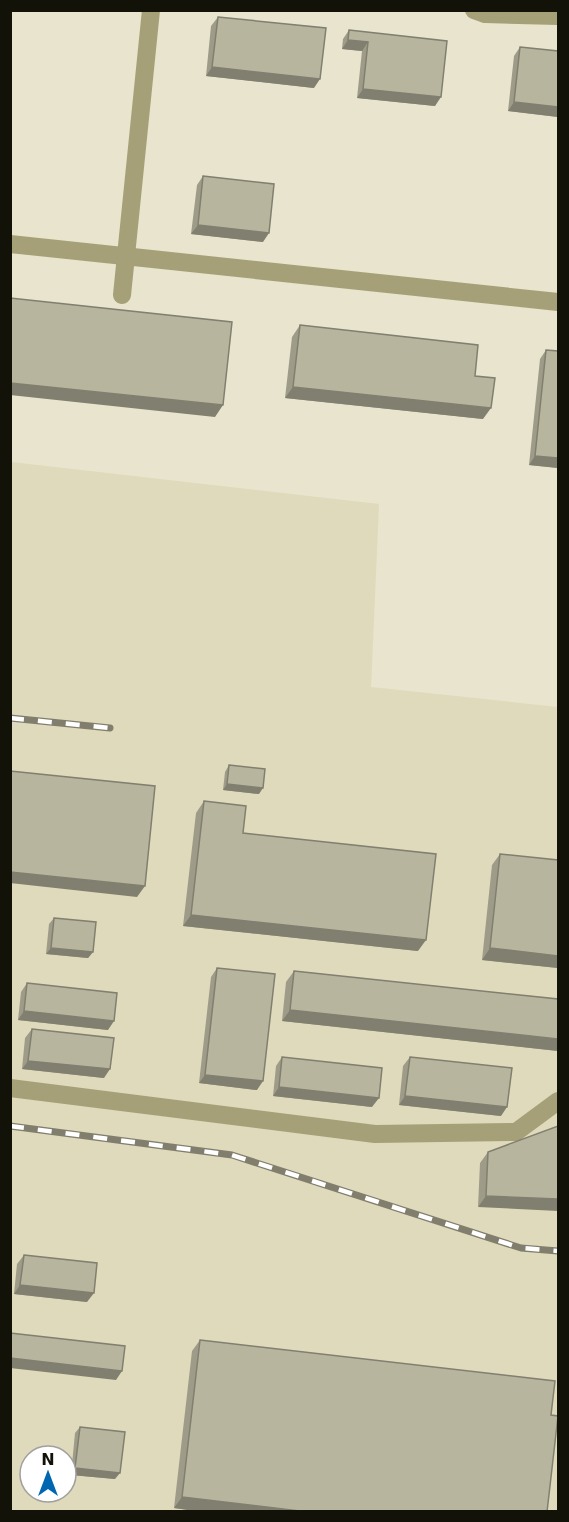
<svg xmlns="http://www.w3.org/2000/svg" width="569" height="1522" font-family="'DejaVu Sans',sans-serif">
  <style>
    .built { fill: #dfdabb; fill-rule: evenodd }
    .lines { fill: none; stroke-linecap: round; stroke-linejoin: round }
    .minor { stroke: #a6a078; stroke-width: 18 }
    .rail-casing { stroke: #817e6e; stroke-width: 7 }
    .rail { stroke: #fff; stroke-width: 4.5; stroke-dasharray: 14; stroke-linecap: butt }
    .wall { fill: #9e9c88 }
    .shaded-wall { fill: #817f6f }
    .building { fill: #b8b59e; stroke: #817f6f; stroke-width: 1.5 }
  </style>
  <rect width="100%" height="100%" fill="#e8e4cd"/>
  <path class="built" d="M11,462L379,504L371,687L558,707V1511L11,1512ZM30,1456H66V1492H30Z"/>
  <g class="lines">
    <path class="minor" d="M474,10L485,14L558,16
      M10,244L558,302
      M122,295L151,10
      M10,1088L375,1134L516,1132L558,1101"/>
    <defs>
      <path id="rail" d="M10,718L110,728
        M10,1126L232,1155L521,1248L558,1251"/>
    </defs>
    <use href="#rail" class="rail-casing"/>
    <use href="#rail" class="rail"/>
  </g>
  <path class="wall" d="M218,17L314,88L206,76L211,26Z
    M349,30L447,41L435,106L357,98L362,51L342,49L343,39Z
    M520,47L558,51V117L508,111L514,56Z
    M203,176L263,242L191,234L197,185Z
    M300,325L483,419L285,398L292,337Z
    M546,350L558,468L529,465L540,359Z
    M229,765L259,794L223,790L225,772Z
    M204,801L243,833L418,951L183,926L196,813Z
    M500,854L558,860V968L482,960L492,865Z
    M54,918L93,952L88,958L46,954L49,924Z
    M217,968L257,1090L199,1083L211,977Z
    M294,971L558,999V1051L282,1021L286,982Z
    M27,983L108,1030L18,1020L21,992Z
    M32,1029L104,1078L22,1069L25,1038Z
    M282,1057L372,1107L273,1096L276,1066Z
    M410,1057L501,1116L399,1105L403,1066Z
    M558,1126L478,1207L480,1163L488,1152Z
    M24,1255L87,1302L14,1294L17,1264Z
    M200,1340L551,1415L547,1512H202L174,1508L192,1351Z
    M80,1427L115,1479L71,1475L75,1433Z"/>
  <path class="shaded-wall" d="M348,40L368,42L362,51L342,49Z
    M212,67L320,79L314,88L206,76Z
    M363,89L441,97L435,106L357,98Z
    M514,102L558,107V117L508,111Z
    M198,225L269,233L263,242L191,234Z
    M10,383L223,405L215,417L10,395Z
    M293,387L491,408L483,419L285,398Z
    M535,456L558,458V468L529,465Z
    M227,784L263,788L259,794L223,790Z
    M10,872L145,886L137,897L10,883Z
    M191,915L426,940L418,951L183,926Z
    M51,948L93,952L88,958L46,954Z
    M490,948L558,956V968L482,960Z
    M290,1010L558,1039V1051L282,1021Z
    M24,1011L114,1021L108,1030L18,1020Z
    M28,1061L110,1069L104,1078L22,1069Z
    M205,1075L263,1081L257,1090L199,1083Z
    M279,1087L379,1098L372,1107L273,1096Z
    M405,1096L507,1107L501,1116L399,1105Z
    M486,1196L558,1199V1211L478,1207Z
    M20,1285L94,1293L87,1302L14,1294Z
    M10,1358L122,1371L116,1380L10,1368Z
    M75,1468L120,1473L115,1479L71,1475Z
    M182,1497L308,1512H202L174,1508Z"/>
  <path class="building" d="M218,17L326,28L320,79L212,67Z
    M349,30L447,41L441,97L363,89L368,42L348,40Z
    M520,47L558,51V107L514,102Z
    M203,176L274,184L269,233L198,225Z
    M10,298L232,322L223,405L10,383Z
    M300,325L478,345L475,376L495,378L491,408L293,387Z
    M546,350L558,351V458L535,456Z
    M229,765L265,769L263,788L227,784Z
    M10,771L155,786L145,886L10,872Z
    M204,801L246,806L243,833L436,854L426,940L191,915Z
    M500,854L558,860V956L490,948Z
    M54,918L96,922L93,952L51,948Z
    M217,968L275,974L263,1081L205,1075Z
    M294,971L558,999V1039L290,1010Z
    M27,983L117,993L114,1021L24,1011Z
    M32,1029L114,1038L110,1069L28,1061Z
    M282,1057L382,1068L379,1098L279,1087Z
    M410,1057L512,1068L507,1107L405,1096Z
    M558,1126V1199L486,1196L488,1152Z
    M24,1255L97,1263L94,1293L20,1285Z
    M10,1333L125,1346L122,1371L10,1358Z
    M200,1340L555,1381L551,1415L558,1416L547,1512H308L182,1497Z
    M80,1427L125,1432L120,1473L75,1468Z"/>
  <rect width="569" height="1522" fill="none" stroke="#131209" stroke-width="24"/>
  <g transform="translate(48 1474)"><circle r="28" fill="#ffffff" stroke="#a1a09d" stroke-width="1.5"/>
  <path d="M0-4.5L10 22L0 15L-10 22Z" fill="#0066b2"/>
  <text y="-9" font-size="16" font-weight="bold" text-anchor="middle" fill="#131209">N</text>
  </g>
</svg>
